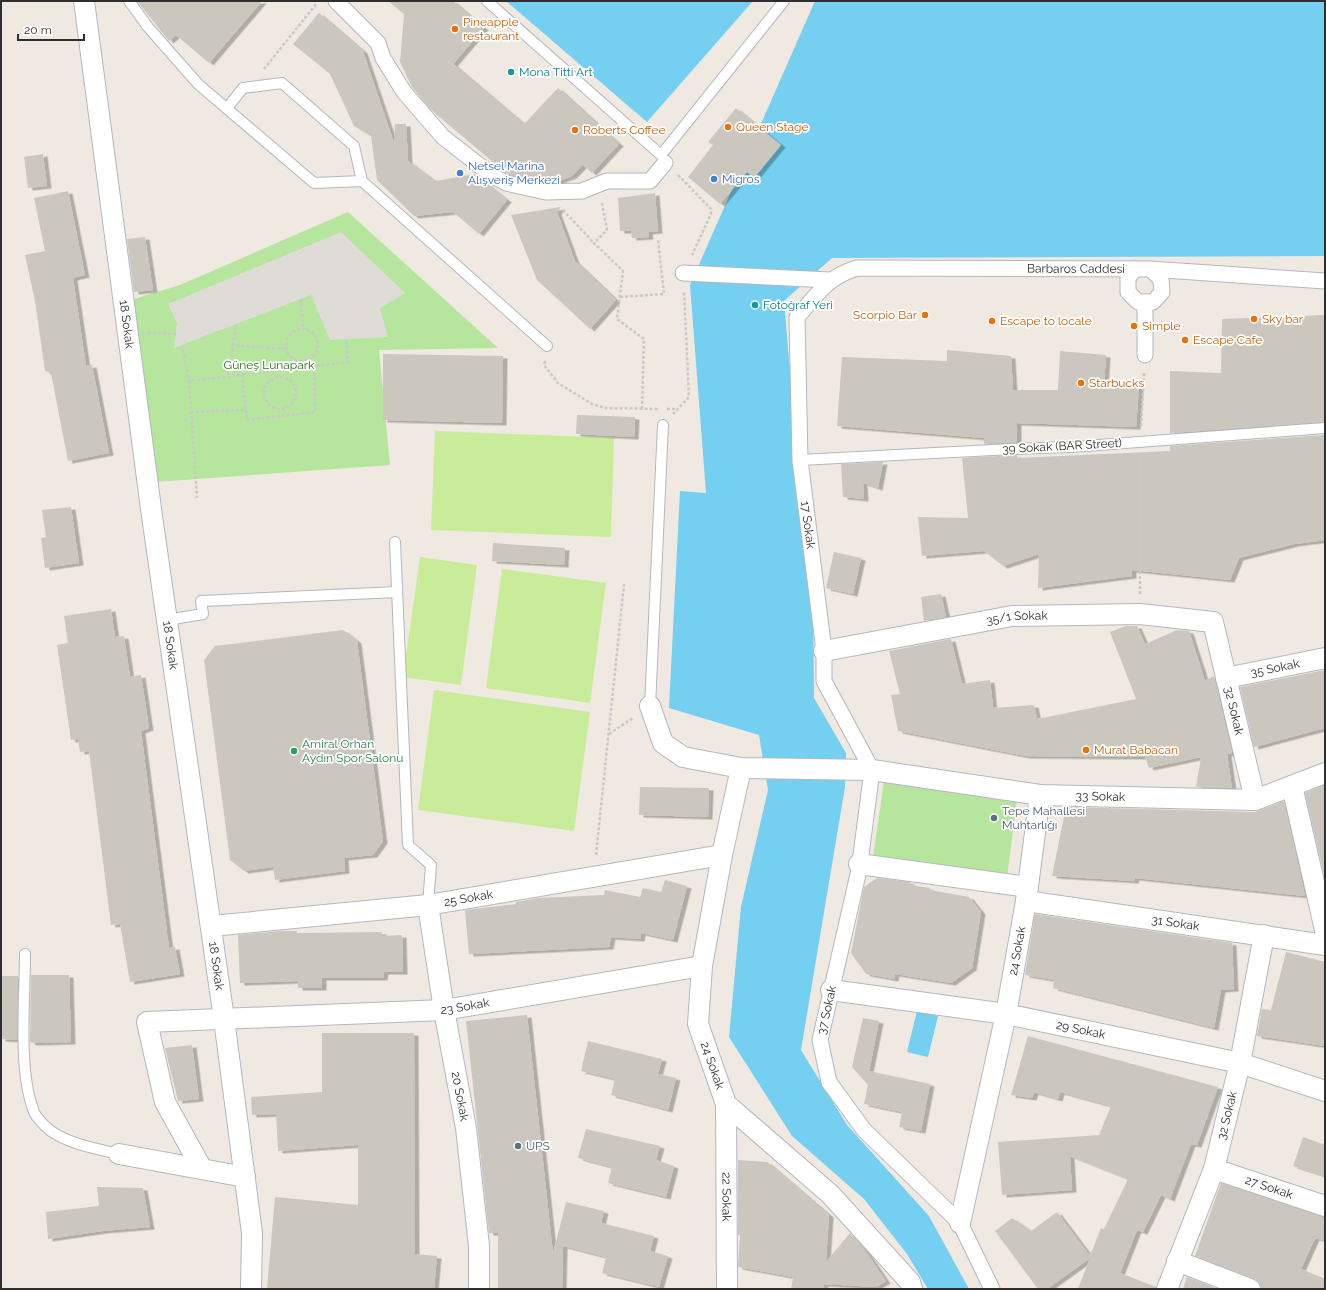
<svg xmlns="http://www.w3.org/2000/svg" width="1326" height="1290" font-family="Raleway,sans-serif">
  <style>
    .green { fill: #b6e59e }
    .pitch { fill: #c9ec9a }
    .plaza { fill: #dfdcd8 }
    .water { fill: #75cff0 }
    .building { fill: #cbc7bf; filter: url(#shadow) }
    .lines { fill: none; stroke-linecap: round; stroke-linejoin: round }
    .service-casing { stroke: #b4b7c1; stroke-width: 12 }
    .pedestrian-casing { stroke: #b4b7c1; stroke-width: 17 }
    .minor-casing { stroke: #b4b7c1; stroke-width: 22 }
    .path { stroke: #c9c9c9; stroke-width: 2.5; stroke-dasharray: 3 2; stroke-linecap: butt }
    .service { stroke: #fff; stroke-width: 10 }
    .pedestrian { stroke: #fff; stroke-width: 15 }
    .minor { stroke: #fff; stroke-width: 20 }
    .food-dot { fill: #e8710a; stroke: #fff; stroke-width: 1.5 }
    .culture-dot { fill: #0f9aa8; stroke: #fff; stroke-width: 1.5 }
    .shop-dot { fill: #3f7fe0; stroke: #fff; stroke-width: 1.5 }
    .leisure-dot { fill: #2e9e5b; stroke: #fff; stroke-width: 1.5 }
    .service-dot { fill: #5c6f8a; stroke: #fff; stroke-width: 1.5 }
    .labels { text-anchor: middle; stroke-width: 3.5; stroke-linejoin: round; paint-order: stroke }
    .food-label { font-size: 12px; fill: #c56008; stroke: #fff; text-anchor: start }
    .culture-label { font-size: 12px; fill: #0d838f; stroke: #fff; text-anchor: start }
    .shop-label { font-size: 12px; fill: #366cbe; stroke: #fff; text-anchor: start }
    .street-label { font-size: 12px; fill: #2e2e2e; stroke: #fff }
    .park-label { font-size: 12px; fill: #2c6e1b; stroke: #fff }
    .leisure-label { font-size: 12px; fill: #27864d; stroke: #fff; text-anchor: start }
    .service-label { font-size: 12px; fill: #4e5e75; stroke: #fff; text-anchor: start }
  </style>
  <defs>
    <filter id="shadow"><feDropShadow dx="4.5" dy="2.5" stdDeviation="0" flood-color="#0004"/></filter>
  </defs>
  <rect width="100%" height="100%" fill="#efe9e1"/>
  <path class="green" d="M348,212L498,348L379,350L390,465L155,482L131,300L180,285Z
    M885,774L1018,793L1007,877L873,857Z"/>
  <path class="pitch" d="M435,431L614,438L611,537L431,530Z
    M420,557L477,565L461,685L403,677Z
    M502,569L606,583L590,703L486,688Z
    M434,690L590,712L574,831L418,810Z"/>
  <path class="plaza" d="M341,232L405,293L380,308L388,337L330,340L311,295L174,348L177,323L168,304Z"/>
  <path class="water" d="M506,1H753L647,122Z
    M815,1H1325V256L832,258L784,301L800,490L812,492L814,698L846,753L845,787L801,1050L847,1125L929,1216L969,1289H928L907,1254L864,1199L792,1136L729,1037L741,907L768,790L759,735L669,708L680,491L706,493L690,285Z
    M917,1011L938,1016L928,1057L907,1052Z"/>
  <path class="building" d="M137,1H262L209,63L176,35L169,41Z
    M388,1H453L484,28L453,64L524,124L558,88L619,144L592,173L583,165L572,176L556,182L532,180L506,173L430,109L412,87L400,62L404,14Z
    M319,13L363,51L394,143L395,124H406L408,161L435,181L475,174L507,200L479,234L453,212L414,216L377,180L371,136L354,126L330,74L293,44Z
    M736,108L781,145L754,178L747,172L720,204L688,177L713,145L708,142Z
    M43,154L47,186L28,188L24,157Z
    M68,191L85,275L73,278L86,366L92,365L109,453L68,461L51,373L45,371L35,301L25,255L45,251L34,198Z
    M655,193L658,231L648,232L649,237L632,238L631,231H620L618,198Z
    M561,207L557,212L575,261L616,300L590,329L537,280L511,215Z
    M145,237L153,290L134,292L127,239Z
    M1325,315V422L1170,433V371L1221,373L1222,319Z
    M947,350L1011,356L1013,390H1058L1060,351L1106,355L1104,385L1139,386L1136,427L1017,423V442L984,444V438L837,426L842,357L947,361Z
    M383,354L503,356L502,423L383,420Z
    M577,415L635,417L634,437L576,434Z
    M1325,435V540L1294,544L1239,558L1230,580L1132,570V576L1038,588L1039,554L1003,566L984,551L922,556L918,517L968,518L962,458L1017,455V458L1170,451V446Z
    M883,462L878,488L863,483L864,499L843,497L841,464Z
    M71,507L79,563L45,568L41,538L46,537L42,510Z
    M493,543L565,548L564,565L492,561Z
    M834,552L861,558L853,594L826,588Z
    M941,594L946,617L924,621L921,597Z
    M111,609L115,637L124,636L130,677L141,675L149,728L141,731L169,948L175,947L180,974L130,982L120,924L111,925L89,751L80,752L78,739L71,740L57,645L68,643L64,616Z
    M1126,626H1137L1145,644L1177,630L1189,631L1205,681L1214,676L1232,753L1227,754L1232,788L1196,787L1201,757L1149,768L1145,757L1026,756L898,731L891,695L900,694L889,651L951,639L962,684L990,680L993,708L1034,705L1037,719L1136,699L1110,632Z
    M343,630L357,641L383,841L373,855L344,858L345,871L275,880L273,867L244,871L230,860L204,660L215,646Z
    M1325,670V728L1254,747L1240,687Z
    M1325,785V879L1305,793Z
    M640,787L709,788L708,817L639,815Z
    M1284,801L1305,896L1135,878L1134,881L1052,876L1066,807L1255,812Z
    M877,878L910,882L909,885L930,888V890L969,897L981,912L972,968L951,983L895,974L894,979L866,974L851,953L864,887Z
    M665,880L687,886L673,940L641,933L640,939L611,937L609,947L469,954L465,910L516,904V902L538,898L604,895L605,890L640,897L643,888L661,892Z
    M1035,914L1232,943L1234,989L1221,990L1214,1028L1053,988L1054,980L1025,975Z
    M281,931H297V933L382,932V936L402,935L403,972H384L383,978H322V988H298V981L240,983L238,935Z
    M1286,952L1325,962V1046L1257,1036L1262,1009L1271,1010Z
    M31,975H69L71,1042L32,1043L30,1041Z
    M1,976H18L17,1040L1,1039Z
    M527,1015L553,1254L566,1202L604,1211L601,1223L654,1236L650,1251L668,1256L659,1287L602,1273L606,1257L563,1246L562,1289H498V1233H489L466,1021Z
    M863,1018L879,1021L869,1071L930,1084L921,1131L899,1127L902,1112L864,1104L868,1085L852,1067Z
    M322,1033H414L415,1254L437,1256L434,1289H267L275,1197L358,1205V1145L278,1151L276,1114L252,1115L251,1097L322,1092Z
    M1028,1036L1218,1087L1197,1145L1191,1144L1170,1199L1161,1195L1143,1232L1137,1230L1120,1273L1156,1287V1289H1078L1090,1258L1047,1289H1038L995,1231L1012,1218L1031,1231L1057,1212L1090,1256L1101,1228L1104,1229L1128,1179L1070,1156L1072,1190L1002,1195L998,1142L1099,1135L1111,1106L1060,1092L1058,1099L1034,1092L1032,1098L1011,1095Z
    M588,1041L662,1059L658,1074L676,1078L668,1110L611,1095L615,1079L581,1071Z
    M192,1045L199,1099L178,1101L165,1048Z
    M586,1129L660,1146L656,1160L674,1166L666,1197L608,1183L612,1167L578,1158Z
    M1303,1137L1325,1145V1176L1293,1166Z
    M738,1160L767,1162L829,1215L826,1262L850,1233L862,1246L886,1281L876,1287L824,1284L823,1289H791L793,1277L738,1267L740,1235H738Z
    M1221,1183L1325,1217V1241L1315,1238L1301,1269L1325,1279V1289H1261L1259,1282L1254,1278L1195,1256Z
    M97,1187L143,1188L150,1227L102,1231L48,1239L46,1212L99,1206Z
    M1187,1277L1218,1289H1183Z"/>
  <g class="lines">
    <defs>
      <path id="service" d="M129,1L148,27L198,84L314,183L362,181L354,146L282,83L243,88L227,108
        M487,1L661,155L784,1
        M362,181L547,346
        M800,460L1012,449L1072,447L1325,428
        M395,542L408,845L431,865L428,905
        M167,620L203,614L201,601L397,592
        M650,706L663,425
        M25,954C25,998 18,1068 33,1109C34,1115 41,1122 45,1126C62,1143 97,1149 119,1154"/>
      <g id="pedestrian">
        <path d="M336,1L378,43L383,58L404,92L443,137L493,176L506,183L546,192L582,191L607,181H650L665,163"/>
        <path d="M1135,269L1128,278V292L1138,302H1153L1162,292L1161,279L1150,269"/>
        <path d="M683,273L830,280"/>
        <path d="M1145,302V355"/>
        <path id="s1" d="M992,1289L960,1223L864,1130L829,1082L820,1040L859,870L872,770L824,681V651L800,460L797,317C817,295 827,277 857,268L1150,269L1325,281"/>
      </g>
      <g id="minor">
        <path id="s2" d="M84,1L152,516L224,1019L252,1233L251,1289"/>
        <path id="s3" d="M824,651L1012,616L1140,614L1213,622L1255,800"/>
        <path id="s4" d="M1226,678L1325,658"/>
        <path id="s5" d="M650,706L663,743L683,757L741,768L872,770L1040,795L1255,800L1325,773"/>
        <path id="s6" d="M741,768L722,855L702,966L698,1024L726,1104L830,1194L910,1282L912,1289"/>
        <path d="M1292,786L1325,930"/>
        <path d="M859,864L1028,887"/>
        <path id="s7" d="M1026,901L1325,945"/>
        <path id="s8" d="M428,905L444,1010L466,1128L479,1246V1289"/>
        <path id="s9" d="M212,926L428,905L722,855"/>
        <path id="s10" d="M831,990L1006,1014L1240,1063L1325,1091"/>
        <path id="s11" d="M726,1104L727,1289"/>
        <path d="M119,1154L245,1177"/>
        <path id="s12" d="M202,1169L165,1102L147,1022L444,1010L702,966"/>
        <path id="s13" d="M1214,1169L1325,1206"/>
        <path id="s14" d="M960,1223L1006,1014L1026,901L1040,795"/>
        <path d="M1177,1261L1250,1289"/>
        <path id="s15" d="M1167,1289L1214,1169L1240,1063L1264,935"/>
      </g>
    </defs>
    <use href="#service" class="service-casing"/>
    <use href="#pedestrian" class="pedestrian-casing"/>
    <use href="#minor" class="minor-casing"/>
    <path class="path" d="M264,69L317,3
      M678,175L711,209V214L692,255
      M602,203L607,230L594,243L623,271L617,319L644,339L642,408
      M563,210L594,243
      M620,297L664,294L658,240
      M301,299L303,328
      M286 345a16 16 0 1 1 32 0a16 16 0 1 1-32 0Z
      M148,333L176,334
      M182,345L189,381L348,362L346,339
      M233,345L236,324
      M545,361L544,365L558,383L592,404L605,408L658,409
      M242,375L247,420L315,412L314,366
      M228,376L233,345L286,349
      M264 393a16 16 0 1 1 32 0a16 16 0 1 1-32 0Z
      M189,381L197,498
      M667,409H678
      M191,412L246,410
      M673,414L689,397L684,292
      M1141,426L1144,373
      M1140,594V457
      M609,734L633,718
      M596,855L624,584"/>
    <use href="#service" class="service"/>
    <use href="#pedestrian" class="pedestrian"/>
    <use href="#minor" class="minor"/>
  </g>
  <g class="food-dot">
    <circle cx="455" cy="29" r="4"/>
    <circle cx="728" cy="127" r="4"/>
    <circle cx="575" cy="130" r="4"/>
    <circle cx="925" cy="315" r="4"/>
    <circle cx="1254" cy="319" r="4"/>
    <circle cx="992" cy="321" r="4"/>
    <circle cx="1134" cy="326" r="4"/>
    <circle cx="1185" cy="340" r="4"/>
    <circle cx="1081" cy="383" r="4"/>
    <circle cx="1086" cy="750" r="4"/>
  </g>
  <g class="culture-dot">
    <circle cx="511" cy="72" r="4"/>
    <circle cx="755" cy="305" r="4"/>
  </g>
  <g class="shop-dot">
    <circle cx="460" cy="173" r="4"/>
    <circle cx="714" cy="179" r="4"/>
  </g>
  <circle class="leisure-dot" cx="294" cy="751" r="4"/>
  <g class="service-dot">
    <circle cx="994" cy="818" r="4"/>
    <circle cx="518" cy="1146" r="4"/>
  </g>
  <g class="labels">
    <g class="food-label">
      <text x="463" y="26">Pineapple<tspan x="463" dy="14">restaurant</tspan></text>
      <text x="736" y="131">Queen Stage</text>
      <text x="583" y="134">Roberts Coffee</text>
      <text x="917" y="319" text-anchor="end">Scorpio Bar</text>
      <text x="1262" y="323">Sky bar</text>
      <text x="1000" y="325">Escape to locale</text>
      <text x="1142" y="330">Simple</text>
      <text x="1193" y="344">Escape Cafe</text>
      <text x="1089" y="387">Starbucks</text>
      <text x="1094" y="754">Murat Babacan</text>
    </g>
    <g class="culture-label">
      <text x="519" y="76">Mona Titti Art</text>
      <text x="763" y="309">Fotoğraf Yeri</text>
    </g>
    <g class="shop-label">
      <text x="468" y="170">Netsel Marina<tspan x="468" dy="14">Alışveriş Merkezi</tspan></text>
      <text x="722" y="183">Migros</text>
    </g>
    <g class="street-label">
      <text dy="4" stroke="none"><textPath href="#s1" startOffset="1349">Barbaros Caddesi</textPath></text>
      <text dy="4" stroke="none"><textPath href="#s2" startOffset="326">18 Sokak</textPath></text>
      <text transform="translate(1062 446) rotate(-3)" y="4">39 Sokak (BAR Street)</text>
      <text transform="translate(808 525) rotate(83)" y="4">17 Sokak</text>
      <text dy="4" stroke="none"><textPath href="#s3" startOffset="196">35/1 Sokak</textPath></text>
      <text dy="4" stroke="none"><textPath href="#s2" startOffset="650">18 Sokak</textPath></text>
      <text dy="4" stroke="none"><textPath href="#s4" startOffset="50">35 Sokak</textPath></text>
      <text dy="4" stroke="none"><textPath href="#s3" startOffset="484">32 Sokak</textPath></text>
      <text dy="4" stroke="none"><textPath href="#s5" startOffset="484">33 Sokak</textPath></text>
      <text dy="4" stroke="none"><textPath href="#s9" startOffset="258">25 Sokak</textPath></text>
      <text dy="4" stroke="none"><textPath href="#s7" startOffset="151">31 Sokak</textPath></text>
      <text dy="4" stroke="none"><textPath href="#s14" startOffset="278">24 Sokak</textPath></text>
      <text dy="4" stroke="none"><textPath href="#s2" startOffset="974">18 Sokak</textPath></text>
      <text dy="4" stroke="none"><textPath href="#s12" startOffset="477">23 Sokak</textPath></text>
      <text dy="4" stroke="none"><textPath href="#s1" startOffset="340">37 Sokak</textPath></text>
      <text dy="4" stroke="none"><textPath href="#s10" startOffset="253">29 Sokak</textPath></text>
      <text dy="4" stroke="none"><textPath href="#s6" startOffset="304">24 Sokak</textPath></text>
      <text dy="4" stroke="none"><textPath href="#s8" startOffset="194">20 Sokak</textPath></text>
      <text dy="4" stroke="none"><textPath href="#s15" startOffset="184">32 Sokak</textPath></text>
      <text dy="4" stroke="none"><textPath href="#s13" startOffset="58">27 Sokak</textPath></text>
      <text dy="4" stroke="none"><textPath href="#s11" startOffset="93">22 Sokak</textPath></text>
    </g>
    <g class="park-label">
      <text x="269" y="369">Güneş Lunapark</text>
    </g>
    <g class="leisure-label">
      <text x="302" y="748">Amiral Orhan<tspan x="302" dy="14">Aydın Spor Salonu</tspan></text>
    </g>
    <g class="service-label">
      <text x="1002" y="815">Tepe Mahallesi<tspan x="1002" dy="14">Muhtarlığı</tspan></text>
      <text x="526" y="1150">UPS</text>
    </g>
  </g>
  <rect width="1326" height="1290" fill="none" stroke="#2e2e2e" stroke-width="4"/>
  <path d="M18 34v6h66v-6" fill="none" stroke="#2e2e2e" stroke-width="2"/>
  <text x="24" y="34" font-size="12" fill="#2e2e2e" stroke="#ffffff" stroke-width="3" paint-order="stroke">20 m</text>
</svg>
